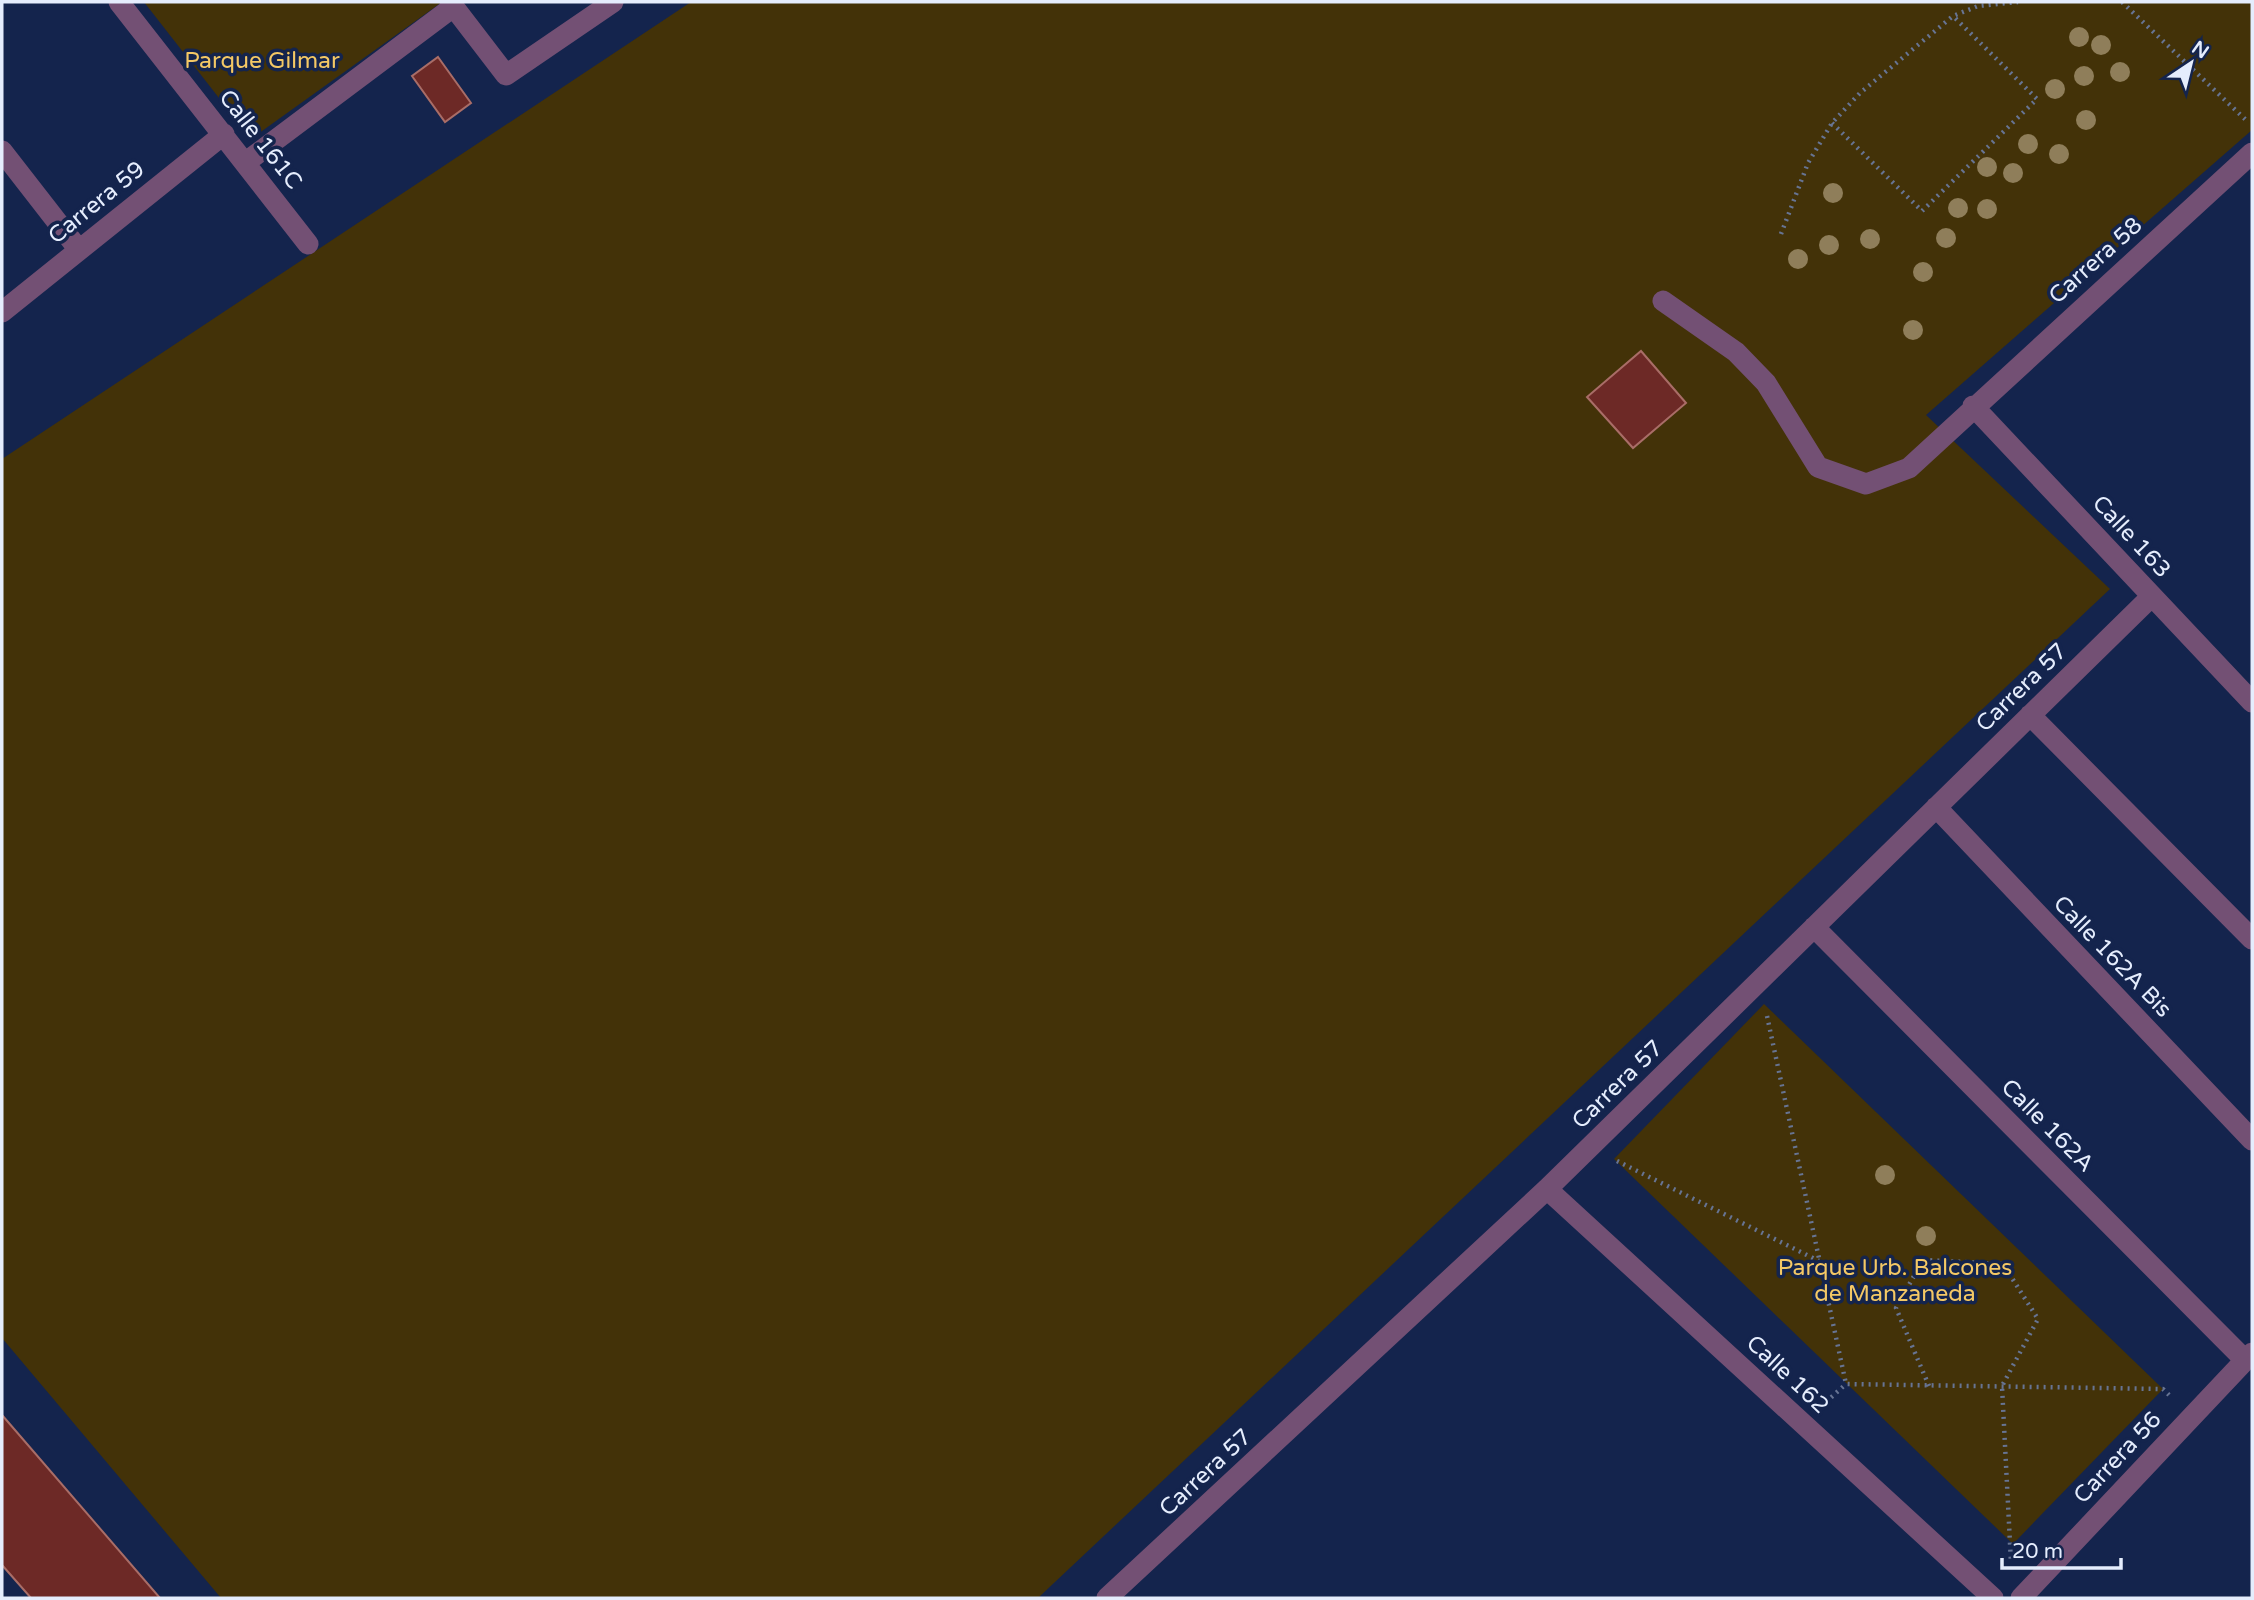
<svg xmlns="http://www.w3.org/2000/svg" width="2254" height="1600" font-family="'Varela Round',sans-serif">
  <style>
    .green { fill: #433208 }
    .building { fill: #6d2926; stroke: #a96d67; stroke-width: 2 }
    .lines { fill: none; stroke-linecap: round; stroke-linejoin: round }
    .path { stroke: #677493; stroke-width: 4.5; stroke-dasharray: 2 5; stroke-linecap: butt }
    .street { stroke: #735074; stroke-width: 21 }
    .tree { fill: #8f7e5a }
    .labels { text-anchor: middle; stroke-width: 7; stroke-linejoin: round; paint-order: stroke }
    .park-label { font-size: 23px; fill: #f4c865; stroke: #14244d }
    .street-label { font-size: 23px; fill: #e5edfd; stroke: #14244d }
  </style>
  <rect width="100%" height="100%" fill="#14244d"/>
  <path class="green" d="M144,2H442L251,139Z
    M691,2H2252V130L1926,415L2110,589L1038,1598H221L2,1338V459Z
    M1764,1004L2163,1389L2013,1544L1614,1159Z"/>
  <path class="building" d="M438,57L471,103L445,122L412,76Z
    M1641,351L1686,403L1633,448L1587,397Z
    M2,1415L160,1598H31L2,1565Z"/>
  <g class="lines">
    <path class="path" d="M2122,2L2248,122
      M1832,123L1922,211L2037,99L1953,16
      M1781,234L1808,163L1832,123L1860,93L1953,16L1978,6L2018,2
      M1767,1016L1846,1384L2163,1389L2169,1395
      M1617,1161L1819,1261
      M1929,1386L1896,1308L1923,1260L2003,1264L2038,1319L2002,1386L2011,1563
      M1826,1402L1846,1384"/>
    <path class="street" d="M119,2L308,244
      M450,2L506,75L613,2
      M2,151L79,250
      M246,162L453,7
      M1663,301L1736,352L1766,383L1818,467L1866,484L1909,468L2252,153
      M2,312L224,134
      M1973,406L2252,702
      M2030,715L2252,939
      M1936,807L2252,1140
      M1814,927L2245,1360
      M1547,1189L1993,1598
      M1107,1598L1547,1189L2152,596
      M2021,1598L2252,1353"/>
  </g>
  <g class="tree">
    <circle cx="2079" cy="37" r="10"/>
    <circle cx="2101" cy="45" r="10"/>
    <circle cx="2120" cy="72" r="10"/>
    <circle cx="2084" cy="76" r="10"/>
    <circle cx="2055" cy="89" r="10"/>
    <circle cx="2086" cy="120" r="10"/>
    <circle cx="2028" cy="144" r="10"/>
    <circle cx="2059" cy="154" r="10"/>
    <circle cx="1987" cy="167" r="10"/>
    <circle cx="2013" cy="173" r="10"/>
    <circle cx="1833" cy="193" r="10"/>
    <circle cx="1958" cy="208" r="10"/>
    <circle cx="1987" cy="209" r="10"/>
    <circle cx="1946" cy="238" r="10"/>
    <circle cx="1870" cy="239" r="10"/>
    <circle cx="1829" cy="245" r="10"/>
    <circle cx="1798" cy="259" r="10"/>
    <circle cx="1923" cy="272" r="10"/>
    <circle cx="1913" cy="330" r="10"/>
    <circle cx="1885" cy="1175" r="10"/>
    <circle cx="1926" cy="1236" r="10"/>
  </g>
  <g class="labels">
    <g class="park-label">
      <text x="262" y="68">Parque Gilmar</text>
      <text x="1895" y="1275">Parque Urb. Balcones<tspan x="1895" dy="26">de Manzaneda</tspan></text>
    </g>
    <g class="street-label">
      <text transform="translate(261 139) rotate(52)" y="8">Calle 161C</text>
      <text transform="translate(96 202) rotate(-39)" y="8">Carrera 59</text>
      <text transform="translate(2095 260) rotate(-42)" y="8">Carrera 58</text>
      <text transform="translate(2132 536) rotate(47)" y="8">Calle 163</text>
      <text transform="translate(2021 687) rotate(-44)" y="8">Carrera 57</text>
      <text transform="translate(2113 956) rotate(46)" y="8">Calle 162A Bis</text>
      <text transform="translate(1617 1084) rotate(-44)" y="8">Carrera 57</text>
      <text transform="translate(2048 1125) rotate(45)" y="8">Calle 162A</text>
      <text transform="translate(1788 1374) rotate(43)" y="8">Calle 162</text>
      <text transform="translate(2117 1457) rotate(-47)" y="8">Carrera 56</text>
      <text transform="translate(1205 1472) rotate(-43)" y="8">Carrera 57</text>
    </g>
  </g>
  <rect width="2254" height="1600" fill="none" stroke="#e5edfd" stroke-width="7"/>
  <g transform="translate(2191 63) rotate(35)" stroke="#14244d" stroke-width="5" paint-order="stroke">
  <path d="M0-5L12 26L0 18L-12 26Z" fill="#e5edfd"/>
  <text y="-10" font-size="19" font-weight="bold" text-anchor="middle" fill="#e5edfd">N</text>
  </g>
  <path d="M2002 1558v10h119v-10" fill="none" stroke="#e5edfd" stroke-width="3.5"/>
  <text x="2012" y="1558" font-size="21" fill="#e5edfd" stroke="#14244d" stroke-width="5" paint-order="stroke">20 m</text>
</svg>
